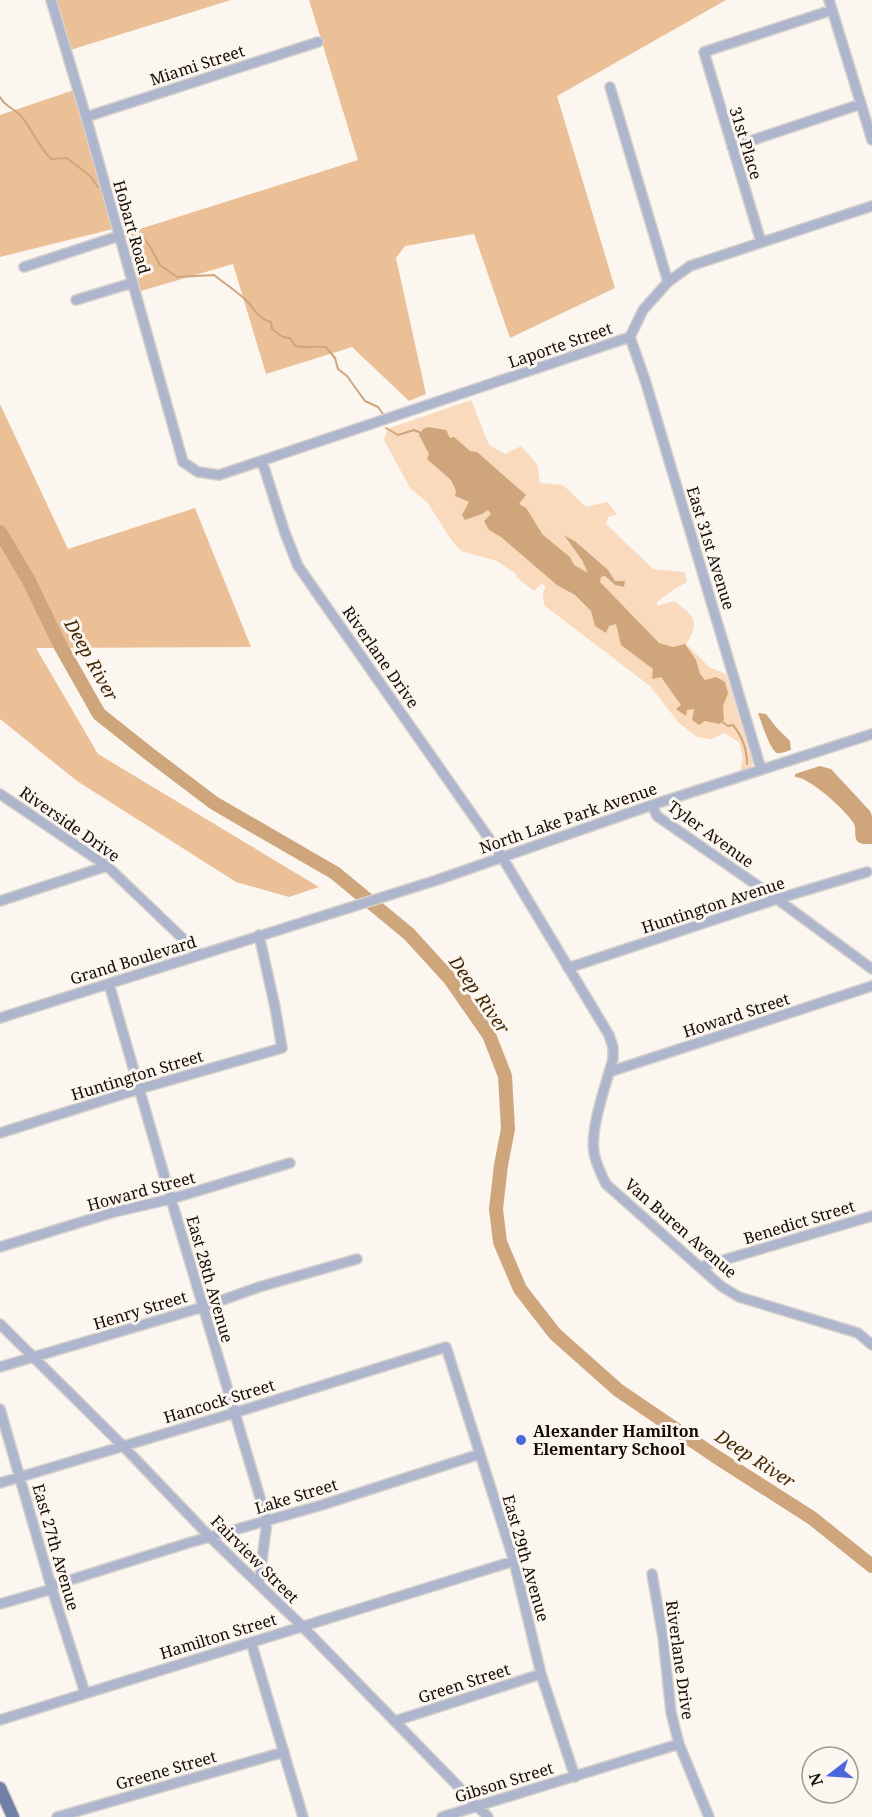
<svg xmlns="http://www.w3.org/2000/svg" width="872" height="1817" font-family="'Noto Serif',serif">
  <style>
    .green { fill: #f9dabc }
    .forest { fill: #ebc096 }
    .water { fill: #cfa57c }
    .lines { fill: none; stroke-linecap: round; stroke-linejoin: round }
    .stream { stroke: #cfa57c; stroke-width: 2 }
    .river { stroke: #cfa57c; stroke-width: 14 }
    .minor-casing { stroke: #d7d0cb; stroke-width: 12 }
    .major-casing { stroke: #d7d0cb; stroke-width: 15 }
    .minor { stroke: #adb6cd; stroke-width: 9 }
    .major { stroke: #707fa6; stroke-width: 12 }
    .poi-dot { fill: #4a67db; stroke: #fcf6f1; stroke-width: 2 }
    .labels { text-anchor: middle; stroke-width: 6; stroke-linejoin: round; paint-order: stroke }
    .street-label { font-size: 16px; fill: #150b03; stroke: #fcf6f1 }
    .poi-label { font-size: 16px; font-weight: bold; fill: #150b03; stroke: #fcf6f1; text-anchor: start }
    .water-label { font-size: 18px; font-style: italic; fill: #462a07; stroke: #fcf6f1 }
  </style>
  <rect width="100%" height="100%" fill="#fcf6f1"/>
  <path class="green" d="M471,400L489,445L505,454L521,446L537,464L540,483L563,485L586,507L607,502L617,514L608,517L606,524L653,569L684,572L687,582L673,590L657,602V606L675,601C693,616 701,621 686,644L709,667L726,674L753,764L749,769L740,773L743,757L739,742L724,733L712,739L697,737L679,723L650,686L545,606C542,598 542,593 546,586L541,584L534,591L516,577V574L497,561L461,551L452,541L427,502L410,488L383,438L386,435L387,429Z"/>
  <path class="forest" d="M50,0H231L67,51Z
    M309,0H726L557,96L615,288L510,338L474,234L405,246L396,258L426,394L409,401L352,347L266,374L233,264L141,291L124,234L358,160Z
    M77,89L117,228L0,257V115Z
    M0,404L68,549L195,508L251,647L36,648L98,754L319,887L289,897L236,882L77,781L0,719Z"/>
  <path class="water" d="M428,427L446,430L450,438L454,437L470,451L477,452L526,495L519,504L526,508L543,535L570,557L574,565L588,573L582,560L564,535L576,542L608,570L615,581H625L624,587L615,585L605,576L601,577L600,582L659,643L673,647L685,644L696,660L700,674L705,680L716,677L725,682L728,693L723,706L724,720L719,724L705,721L699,725L692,720L694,709L687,710L686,716L676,709L681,705L661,677L652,679L653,669L621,645L616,624L609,626L606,633L595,626L591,611L575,595L557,585L501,537L489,530L484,521L491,514L488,510L482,514L465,520L462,515L469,502L455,496L456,491L451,480L427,459L429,454L419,435L423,429Z
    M758,713L766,714L776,727L790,741L791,750C787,751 781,754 777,753C770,750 761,721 758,713Z
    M820,766L831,769L870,811L872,816V844C868,844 862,845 858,842C853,837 857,829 854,824C848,812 808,776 795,777V774Z"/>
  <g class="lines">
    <path class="stream" d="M0,97C5,107 14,108 21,116C32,129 38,146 51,159L67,158L90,176L98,187
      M125,215L149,245L160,265L177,277L214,275C224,283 236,291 246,300C255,309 257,318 271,322L272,329L283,337L290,338L295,346C307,348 315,346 326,347L335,358L338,369L347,376L365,401L378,407L383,414
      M386,428L398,435L414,430L421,433
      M722,722L728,726L733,725C742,736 747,750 747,764"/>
    <path class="river" d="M0,532L28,579L60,645L99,714L148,753L214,803L335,873L409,934L450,979L489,1035L505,1076L508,1129L501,1165L496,1209L500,1242L520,1289L555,1334L618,1390L715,1456L812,1518L872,1566"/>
    <defs>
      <path id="minor" d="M51,0L86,117L183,462L198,472L219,475L630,337L643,310L668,282L690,266L872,206
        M829,0L872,140
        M610,87L668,282
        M86,117L318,42
        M732,147L861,104
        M761,242L704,52L832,10
        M24,267L119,236
        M76,300L132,283
        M630,337L645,380L761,769
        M262,461L285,533L298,566L502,857L609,1035L613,1047V1059C606,1085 590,1127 594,1153C596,1164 601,1174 606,1184L721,1286L739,1297L858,1333L872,1345
        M0,794L107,866L200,955
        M652,805L657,816L777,899L872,969
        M0,901L107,866
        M568,968L777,899L867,872
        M109,984L171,1199L267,1521L259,1584
        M0,1018L437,880L652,805L872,734
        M609,1072L872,986
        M0,1133L139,1089L282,1048L275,1007L259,935
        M0,1247L114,1212L171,1199L290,1163
        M700,1267L872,1216
        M0,1324L123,1446L210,1537L302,1626L488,1817
        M0,1367L203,1307L259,1287L357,1259
        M0,1409L51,1586L85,1693
        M0,1483L234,1413L446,1347L514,1561L541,1674L575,1777
        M652,1574L663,1637L671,1712L679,1744L709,1817
        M51,1586L188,1543L322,1505L480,1454
        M0,1604L52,1589
        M251,1642L303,1817
        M0,1720L514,1561
        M395,1721L541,1674
        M57,1817L284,1752
        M442,1817L679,1744"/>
      <path id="major" d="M0,1788L13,1817"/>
    </defs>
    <use href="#minor" class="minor-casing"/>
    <use href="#major" class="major-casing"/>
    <use href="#minor" class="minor"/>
    <use href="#major" class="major"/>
  </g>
  <circle class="poi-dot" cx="521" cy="1440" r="6"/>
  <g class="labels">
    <g class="street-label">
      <text transform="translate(197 65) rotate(-18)" y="6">Miami Street</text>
      <text transform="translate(746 143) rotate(73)" y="6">31st Place</text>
      <text transform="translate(132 227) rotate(74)" y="6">Hobart Road</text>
      <text transform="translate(560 345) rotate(-19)" y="6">Laporte Street</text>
      <text transform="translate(711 548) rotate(73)" y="6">East 31st Avenue</text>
      <text transform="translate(381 657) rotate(55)" y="6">Riverlane Drive</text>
      <text transform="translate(568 818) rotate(-19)" y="6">North Lake Park Avenue</text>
      <text transform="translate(70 824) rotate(35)" y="6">Riverside Drive</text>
      <text transform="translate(711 834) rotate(36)" y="6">Tyler Avenue</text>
      <text transform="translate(713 905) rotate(-18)" y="6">Huntington Avenue</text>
      <text transform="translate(133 960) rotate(-17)" y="6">Grand Boulevard</text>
      <text transform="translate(736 1015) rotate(-18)" y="6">Howard Street</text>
      <text transform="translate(137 1075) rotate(-17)" y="6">Huntington Street</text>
      <text transform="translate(141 1191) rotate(-15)" y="6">Howard Street</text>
      <text transform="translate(799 1222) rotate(-17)" y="6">Benedict Street</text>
      <text transform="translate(681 1228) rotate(41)" y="6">Van Buren Avenue</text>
      <text transform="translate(210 1279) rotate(74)" y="6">East 28th Avenue</text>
      <text transform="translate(140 1310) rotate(-17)" y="6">Henry Street</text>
      <text transform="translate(219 1401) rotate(-17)" y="6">Hancock Street</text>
      <text transform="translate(296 1496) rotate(-17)" y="6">Lake Street</text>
      <text transform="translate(56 1547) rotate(74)" y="6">East 27th Avenue</text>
      <text transform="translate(526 1558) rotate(74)" y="6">East 29th Avenue</text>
      <text transform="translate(255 1559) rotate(45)" y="6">Fairview Street</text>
      <text transform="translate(218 1636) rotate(-17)" y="6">Hamilton Street</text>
      <text transform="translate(680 1660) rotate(82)" y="6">Riverlane Drive</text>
      <text transform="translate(464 1683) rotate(-18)" y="6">Green Street</text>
      <text transform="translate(166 1770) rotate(-16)" y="6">Greene Street</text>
      <text transform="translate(504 1782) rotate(-17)" y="6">Gibson Street</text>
    </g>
    <g class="poi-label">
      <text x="533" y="1437">Alexander Hamilton<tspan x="533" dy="18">Elementary School</tspan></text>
    </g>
    <g class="water-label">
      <text transform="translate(91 660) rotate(61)" y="6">Deep River</text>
      <text transform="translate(479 995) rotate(55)" y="6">Deep River</text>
      <text transform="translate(755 1459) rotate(33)" y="6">Deep River</text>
    </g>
  </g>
  <g transform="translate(830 1775) rotate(253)"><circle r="28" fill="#fcf6f1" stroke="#a09892" stroke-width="1.5"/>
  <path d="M0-4.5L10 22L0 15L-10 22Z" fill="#4a67db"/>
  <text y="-9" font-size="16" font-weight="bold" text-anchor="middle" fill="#150b03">N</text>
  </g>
</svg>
